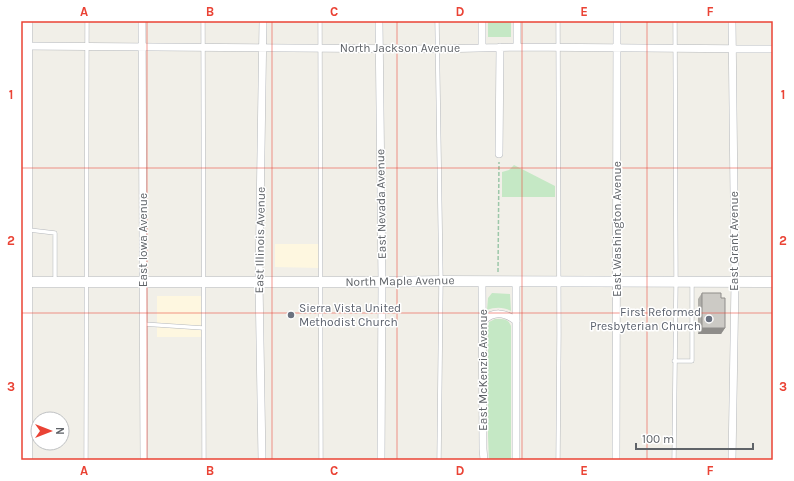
<svg xmlns="http://www.w3.org/2000/svg" width="794" height="481" font-family="Karla,sans-serif">
  <style>
    .commercial { fill: #fef7e0 }
    .green { fill: #c5e8c5 }
    .lines { fill: none; stroke-linecap: round; stroke-linejoin: round }
    .service-casing { stroke: #b5b8bc; stroke-width: 4.5 }
    .minor-casing { stroke: #b5b8bc; stroke-width: 8 }
    .secondary-casing { stroke: #b6babf; stroke-width: 11 }
    .path { stroke: #9cc7a9; stroke-width: 1.5; stroke-dasharray: 4 2; stroke-linecap: butt }
    .service { stroke: #fff; stroke-width: 3.5 }
    .minor { stroke: #fff; stroke-width: 7 }
    .secondary { stroke: #fff; stroke-width: 10 }
    .wall { fill: #afaea9 }
    .shaded-wall { fill: #8f8d8a }
    .building { fill: #cccac5; stroke: #8f8d8a }
    .grid { fill: none; stroke: #ea4335; stroke-width: 1; stroke-opacity: 0.55 }
    .worship-dot { fill: #6b7280; stroke: #fff; stroke-width: 1.5 }
    .labels { text-anchor: middle; stroke-width: 3; stroke-linejoin: round; paint-order: stroke }
    .street-label { font-size: 12px; fill: #5f6368; stroke: #fff }
    .worship-label { font-size: 12px; fill: #5b616d; stroke: #fff; text-anchor: start }
    .neatline { fill: none; stroke: #ea4335; stroke-width: 1.5 }
    .grid-label { font-size: 13px; text-anchor: middle; font-weight: bold; fill: #ea4335 }
  </style>
  <rect width="100%" height="100%" fill="#f1efe8"/>
  <path class="commercial" d="M275,244H319V268L275,267Z
    M157,296H201V337H157Z"/>
  <path class="green" d="M488,21H511V37H488Z
    M514,165L555,186V197H502V172L509,170Z
    M492,293L510,294L511,311C504,307 495,307 487,310L488,298Z
    M495,319C503,319 508,318 511,326V460H489L488,436V326L489,322Z"/>
  <g class="lines">
    <defs>
      <path id="service" d="M203,21L204,460
        M320,21L321,460
        M437,21L441,281L439,460
        M21,229L55,233V281
        M143,324L203,328
        M674,361H692V283
        M86,460L87,21
        M558,460L559,334L558,21
        M674,460L676,282L675,21"/>
      <path id="minor" d="M142,21L144,460
        M379,21L382,282L381,460
        M732,21L735,282L732,460
        M21,46L437,49L517,47L773,49
        M517,47V21
        M482,48V21
        M499,154L500,47
        M482,281L483,449L484,460
        M483,321C493,311 505,312 516,321
        M262,460L259,281L263,21
        M516,460V281
        M616,460L617,21"/>
      <path id="secondary" d="M21,282H382L441,281L773,282
        M27,460V21"/>
    </defs>
    <use href="#service" class="service-casing"/>
    <use href="#minor" class="minor-casing"/>
    <use href="#secondary" class="secondary-casing"/>
    <path class="path" d="M498,272L499,162"/>
    <use href="#service" class="service"/>
    <use href="#minor" class="minor"/>
    <use href="#secondary" class="secondary"/>
  </g>
  <path class="wall" d="M702,293L725,328L721,334H698V299Z"/>
  <path class="shaded-wall" d="M702,328H725L721,334H698Z"/>
  <path class="building" d="M702,293H721V298H725V328H702Z"/>
  <path class="grid" d="M147,21V460M272,21V460M397,21V460M522,21V460M647,21V460M21,168H773M21,313H773"/>
  <g class="worship-dot">
    <circle cx="291" cy="315" r="4"/>
    <circle cx="709" cy="319" r="4"/>
  </g>
  <g class="labels">
    <g class="street-label">
      <text x="400" y="52">North Jackson Avenue</text>
      <text transform="translate(381 204) rotate(-91)" y="4">East Nevada Avenue</text>
      <text transform="translate(617 229) rotate(-90)" y="4">East Washington Avenue</text>
      <text transform="translate(143 240) rotate(-90)" y="4">East Iowa Avenue</text>
      <text transform="translate(260 240) rotate(-89)" y="4">East Illinois Avenue</text>
      <text transform="translate(734 241) rotate(-90)" y="4">East Grant Avenue</text>
      <text transform="translate(400 281) rotate(-1)" y="4">North Maple Avenue</text>
      <text transform="translate(483 370) rotate(-90)" y="4">East McKenzie Avenue</text>
    </g>
    <g class="worship-label">
      <text x="299" y="312">Sierra Vista United<tspan x="299" dy="14">Methodist Church</tspan></text>
      <text x="701" y="316" text-anchor="end">First Reformed<tspan x="701" dy="14">Presbyterian Church</tspan></text>
    </g>
  </g>
  <rect width="794" height="481" fill="none" stroke="#ffffff" stroke-width="44"/>
  <g transform="translate(50 431) rotate(90)"><circle r="19" fill="#ffffff" stroke="#bfc1c3"/>
  <path d="M0-3L7 15L0 10L-7 15Z" fill="#ea4335"/>
  <text y="-6" font-size="11" font-weight="bold" text-anchor="middle" fill="#5f6368">N</text>
  </g>
  <path d="M636 443v6h117v-6" fill="none" stroke="#5f6368" stroke-width="2"/>
  <text x="642" y="443" font-size="12" fill="#5f6368" stroke="#ffffff" stroke-width="3" paint-order="stroke">100 m</text>
  <rect x="22" y="22" width="750" height="437" class="neatline"/>
  <g class="grid-label">
    <text x="84" y="16">A</text>
    <text x="210" y="16">B</text>
    <text x="334" y="16">C</text>
    <text x="460" y="16">D</text>
    <text x="584" y="16">E</text>
    <text x="710" y="16">F</text>
    <text x="11" y="99">1</text>
    <text x="783" y="99">1</text>
    <text x="11" y="245">2</text>
    <text x="783" y="245">2</text>
    <text x="11" y="391">3</text>
    <text x="783" y="391">3</text>
    <text x="84" y="475">A</text>
    <text x="210" y="475">B</text>
    <text x="334" y="475">C</text>
    <text x="460" y="475">D</text>
    <text x="584" y="475">E</text>
    <text x="710" y="475">F</text>
  </g>
</svg>
